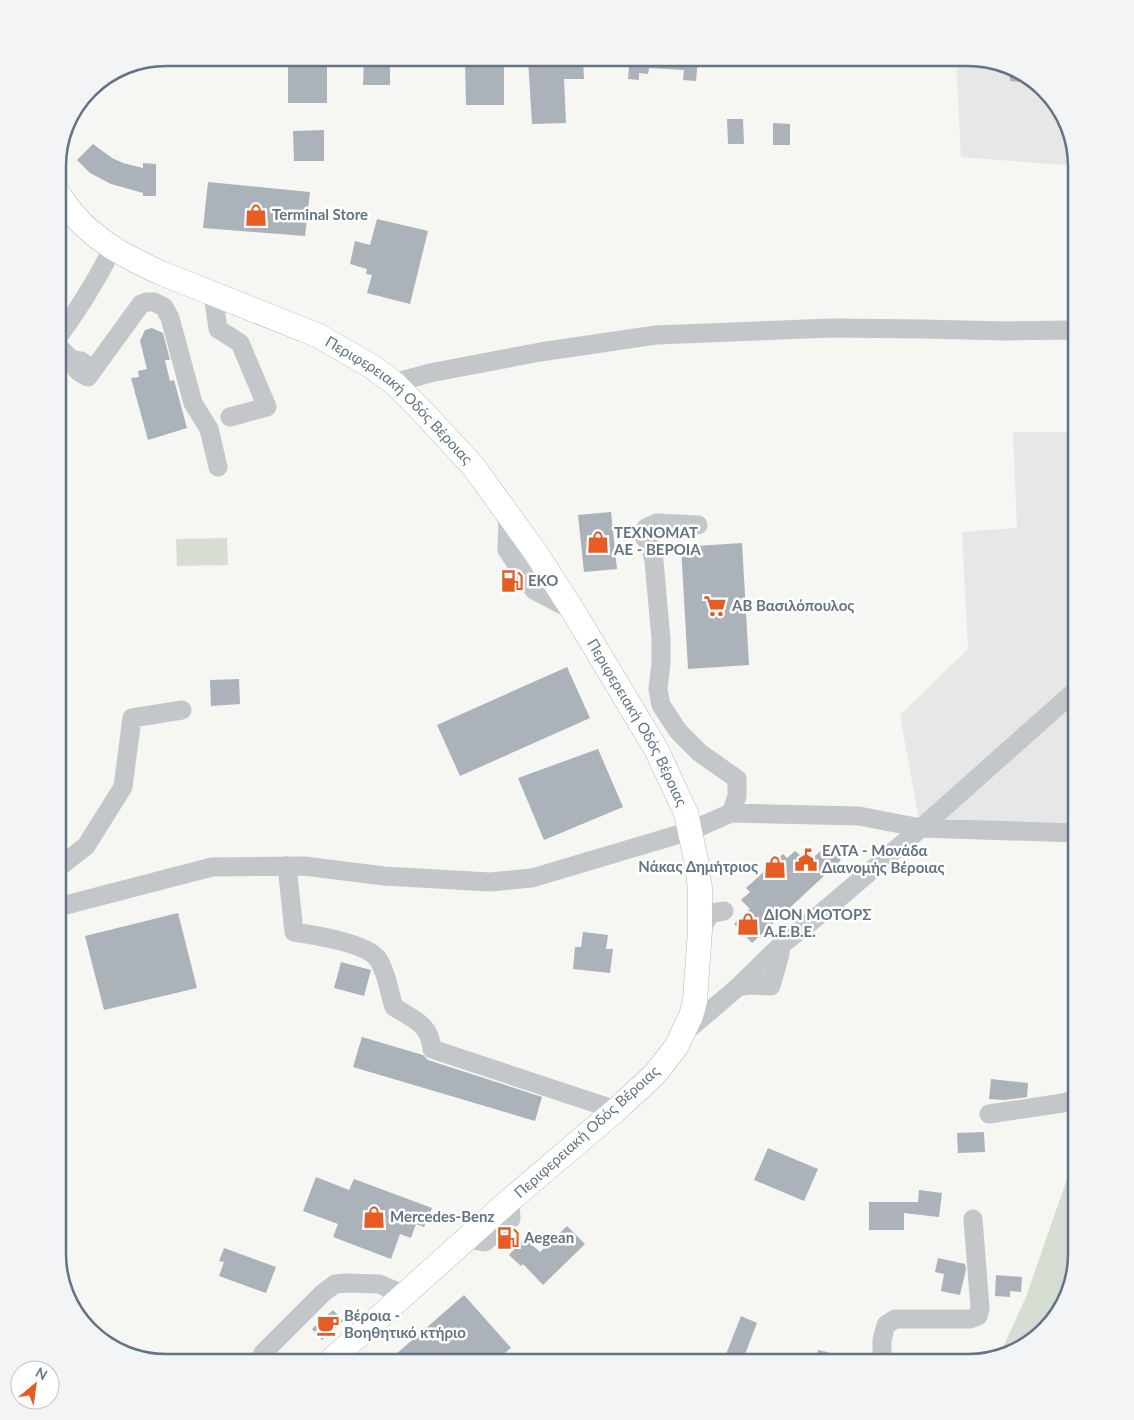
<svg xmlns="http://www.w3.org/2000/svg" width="1134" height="1420" font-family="Lato,sans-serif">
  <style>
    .built { fill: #e6e7e6 }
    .green { fill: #d6ddd3 }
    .building { fill: #abb2b9 }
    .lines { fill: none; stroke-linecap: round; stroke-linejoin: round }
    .major-casing { stroke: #b6babe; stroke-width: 25 }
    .minor { stroke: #c3c7ca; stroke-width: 19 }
    .major { stroke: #fff; stroke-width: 24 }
    .labels { text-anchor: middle; stroke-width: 5; stroke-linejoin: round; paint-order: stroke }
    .poi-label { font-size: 15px; font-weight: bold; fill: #647484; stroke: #fff; text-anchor: start }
    .street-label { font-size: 15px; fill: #647484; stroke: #fff }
    .rim { fill: none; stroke: #647484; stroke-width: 2.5 }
  </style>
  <rect width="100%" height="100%" fill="#f6f6f2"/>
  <path class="built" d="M956,58H974L1022,72L1058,106L1076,166L961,157Z
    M1013,432H1076V841L922,836L900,715L968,649L962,532L1017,528Z"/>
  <path class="green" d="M227,538L228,565L177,566L176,539Z
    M1076,1153V1254L1065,1302L1028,1344L1001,1352L1026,1297Z"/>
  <path class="building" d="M288,58H327V103H288Z
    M364,58H390V85H363Z
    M465,58H504V105H466Z
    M528,58H546V65L566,64V58H583L584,79H564L566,123L532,124Z
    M620,58H698L696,81L683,80L684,70L649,68L648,74L639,73V80L628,79L629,66H620Z
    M1010,69L1022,72L1034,83L1010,81Z
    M727,119H743L744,144H728Z
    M773,123L790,124V145H773Z
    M324,130V161H294L293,131Z
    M93,144L112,158L123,163L143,168V163L156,164V196H143V193L111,184L90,173L77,160Z
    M208,182L310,192L305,236L203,228Z
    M377,219L428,231L410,304L367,293L372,275L366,274L367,269L350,264L355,241L370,245Z
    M152,328L163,333L170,360H165L170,381L174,380L187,428L148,440L131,378L139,377L138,371L147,369L140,341L145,330Z
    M611,512L617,569L584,572L578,515Z
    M742,543L749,665L688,669L681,547Z
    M567,667L590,718L460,776L437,725Z
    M239,679L240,704L211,706L210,680Z
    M598,749L623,807L544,840L518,778Z
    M827,845L841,860L752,943L734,924L750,909L741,900L750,892L746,888L783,854L787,858L795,851L801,856L808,850L814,857Z
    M178,913L197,988L104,1010L85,936Z
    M583,932L608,935L606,949H613L610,973L573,969L575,947H581Z
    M341,962L371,970L364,996L334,988Z
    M362,1037L423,1055L428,1060L542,1097L535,1121L353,1067Z
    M991,1079L1028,1083L1027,1097L1004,1100L989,1099Z
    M984,1132L985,1152L958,1153L957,1133Z
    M768,1148L818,1169L804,1201L754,1180Z
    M316,1177L349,1190L354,1179L432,1208L424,1227L416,1224L411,1238L400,1234L391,1259L333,1237L338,1224L303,1211Z
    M919,1190L942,1193L939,1217L904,1213V1230H869V1202H918Z
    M567,1226L585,1244L543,1285L523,1264L521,1266L509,1255L524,1238L540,1252Z
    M224,1248L276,1267L266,1293L219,1276L224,1262L219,1261Z
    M938,1258L965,1264L966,1269L960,1295L941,1291L944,1274L935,1272Z
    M996,1275L1022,1277L1021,1292L1010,1291V1297L995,1296Z
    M464,1295L511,1348L494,1362H387Z
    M333,1310L343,1321L322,1340L312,1329Z
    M741,1316L757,1323L742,1362H723Z
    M818,1350L853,1358L852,1362H816Z"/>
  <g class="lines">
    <defs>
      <g id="major">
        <path id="s1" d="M58,193C63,201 68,208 74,215C97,242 130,259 161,273L317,335L371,366L394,383L422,411L473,466L536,553L575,614L656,749L686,813L696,860L700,888V930L695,1001L691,1016L676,1047L655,1074L616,1110L510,1200L329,1362"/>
      </g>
    </defs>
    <use href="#major" class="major-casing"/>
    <path class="minor" d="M213,294L218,329L240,343L267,407L230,417
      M58,337C79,309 97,279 113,248
      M58,346L72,360L81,361L93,370L88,377C79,373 74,369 72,360
      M93,370L141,304L146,302H154L164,307L170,318L193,403L209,429L218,467
      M394,383L430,373L540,352L656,335L831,328L921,329L1007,331L1069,330L1076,333
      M508,515L507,550L534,590L572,610
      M698,525L657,523L646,528L643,535L650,545L654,561L661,639V663L658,689L661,705L678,731L700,753L737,779V796L731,813
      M287,866L294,932C314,935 367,943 378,959C387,973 389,992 394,1007C413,1019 430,1024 432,1049L616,1110
      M58,868L86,846L123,787L132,718L182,710
      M58,907L212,867L304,866L384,876L490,882L532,878L690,831L731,813L859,816L921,828L1076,833
      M700,930L711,913L724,911
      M738,987L750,985L771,986L780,954L781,945
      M684,1033L738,987L781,945L818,916L921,828L1076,690
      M989,1114L1063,1103L1076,1099
      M467,1239L485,1242L511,1219L510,1200
      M259,1362L263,1353L323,1293L335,1284L346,1283L379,1284L405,1295
      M882,1362V1340L886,1325L895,1319H970L978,1316L980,1308L973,1219"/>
    <use href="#major" class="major"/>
  </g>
  <defs>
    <symbol id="shop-bare" viewBox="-9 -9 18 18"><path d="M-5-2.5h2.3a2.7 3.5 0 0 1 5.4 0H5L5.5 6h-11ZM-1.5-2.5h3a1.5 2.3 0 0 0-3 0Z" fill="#e65c23" stroke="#fff" stroke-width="2.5" paint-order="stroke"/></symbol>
    <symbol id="fuel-bare" viewBox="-9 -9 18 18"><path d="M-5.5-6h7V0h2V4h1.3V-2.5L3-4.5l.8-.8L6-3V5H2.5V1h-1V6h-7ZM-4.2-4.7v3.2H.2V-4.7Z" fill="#e65c23" stroke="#fff" stroke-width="2.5" paint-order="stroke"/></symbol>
    <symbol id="supermarket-bare" viewBox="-9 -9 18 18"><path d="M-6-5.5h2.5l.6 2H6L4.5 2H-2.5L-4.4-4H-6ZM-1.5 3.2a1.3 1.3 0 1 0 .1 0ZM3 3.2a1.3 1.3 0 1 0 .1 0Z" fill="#e65c23" stroke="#fff" stroke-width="2.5" paint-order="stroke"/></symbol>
    <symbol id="civic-bare" viewBox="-9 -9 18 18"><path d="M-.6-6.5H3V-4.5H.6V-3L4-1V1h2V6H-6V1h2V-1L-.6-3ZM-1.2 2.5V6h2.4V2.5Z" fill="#e65c23" stroke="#fff" stroke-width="2.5" paint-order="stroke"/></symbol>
    <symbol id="cafe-bare" viewBox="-9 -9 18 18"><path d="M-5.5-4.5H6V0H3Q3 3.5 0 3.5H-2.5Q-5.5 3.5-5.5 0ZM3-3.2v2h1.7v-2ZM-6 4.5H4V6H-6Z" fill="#e65c23" stroke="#fff" stroke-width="2.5" paint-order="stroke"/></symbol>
  </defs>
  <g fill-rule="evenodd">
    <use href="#shop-bare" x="240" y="199" width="32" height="32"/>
    <use href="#shop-bare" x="582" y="526" width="32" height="32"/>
    <use href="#fuel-bare" x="496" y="565" width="32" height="32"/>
    <use href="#supermarket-bare" x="699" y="590" width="32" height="32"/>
    <use href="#civic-bare" x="790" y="844" width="32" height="32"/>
    <use href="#shop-bare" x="759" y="851" width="32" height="32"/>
    <use href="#shop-bare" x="732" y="908" width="32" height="32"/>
    <use href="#shop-bare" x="358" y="1201" width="32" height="32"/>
    <use href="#fuel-bare" x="492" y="1222" width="32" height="32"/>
    <use href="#cafe-bare" x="312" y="1309" width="32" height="32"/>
  </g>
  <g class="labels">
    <g class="poi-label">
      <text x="272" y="220">Terminal Store</text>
      <text x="614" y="538">ΤΕΧΝΟΜΑΤ<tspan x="614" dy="17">ΑΕ - ΒΕΡΟΙΑ</tspan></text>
      <text x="528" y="586">EKO</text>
      <text x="732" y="611">ΑΒ Βασιλόπουλος</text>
      <text x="822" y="856">ΕΛΤΑ - Μονάδα<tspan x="822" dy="17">Διανομής Βέροιας</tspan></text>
      <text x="758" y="872" text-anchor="end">Νάκας Δημήτριος</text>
      <text x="764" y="920">ΔΙΟΝ ΜΟΤΟΡΣ<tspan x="764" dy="17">Α.Ε.Β.Ε.</tspan></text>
      <text x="390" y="1222">Mercedes-Benz</text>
      <text x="524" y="1243">Aegean</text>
      <text x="344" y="1321">Βέροια -<tspan x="344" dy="17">Βοηθητικό κτήριο</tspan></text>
    </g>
    <g class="street-label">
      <text dy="5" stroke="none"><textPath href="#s1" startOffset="406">Περιφερειακή Οδός Βέροιας</textPath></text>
      <text dy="5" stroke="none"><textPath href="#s1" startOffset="811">Περιφερειακή Οδός Βέροιας</textPath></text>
      <text transform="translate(587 1132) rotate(-42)" y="5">Περιφερειακή Οδός Βέροιας</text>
    </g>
  </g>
  <path d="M0 0H1134V1420H0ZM166 66H968A100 100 0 0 1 1068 166V1254A100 100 0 0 1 968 1354H166A100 100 0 0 1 66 1254V166A100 100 0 0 1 166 66Z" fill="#f3f4f5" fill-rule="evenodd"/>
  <path class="rim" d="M166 66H968A100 100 0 0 1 1068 166V1254A100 100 0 0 1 968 1354H166A100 100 0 0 1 66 1254V166A100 100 0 0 1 166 66Z"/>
  <g transform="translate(35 1385) rotate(29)"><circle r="24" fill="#ffffff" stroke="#c1c7ce"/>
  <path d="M0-4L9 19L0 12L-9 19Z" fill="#e65c23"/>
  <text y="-8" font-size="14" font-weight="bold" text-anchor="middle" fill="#647484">N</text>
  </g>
</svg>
